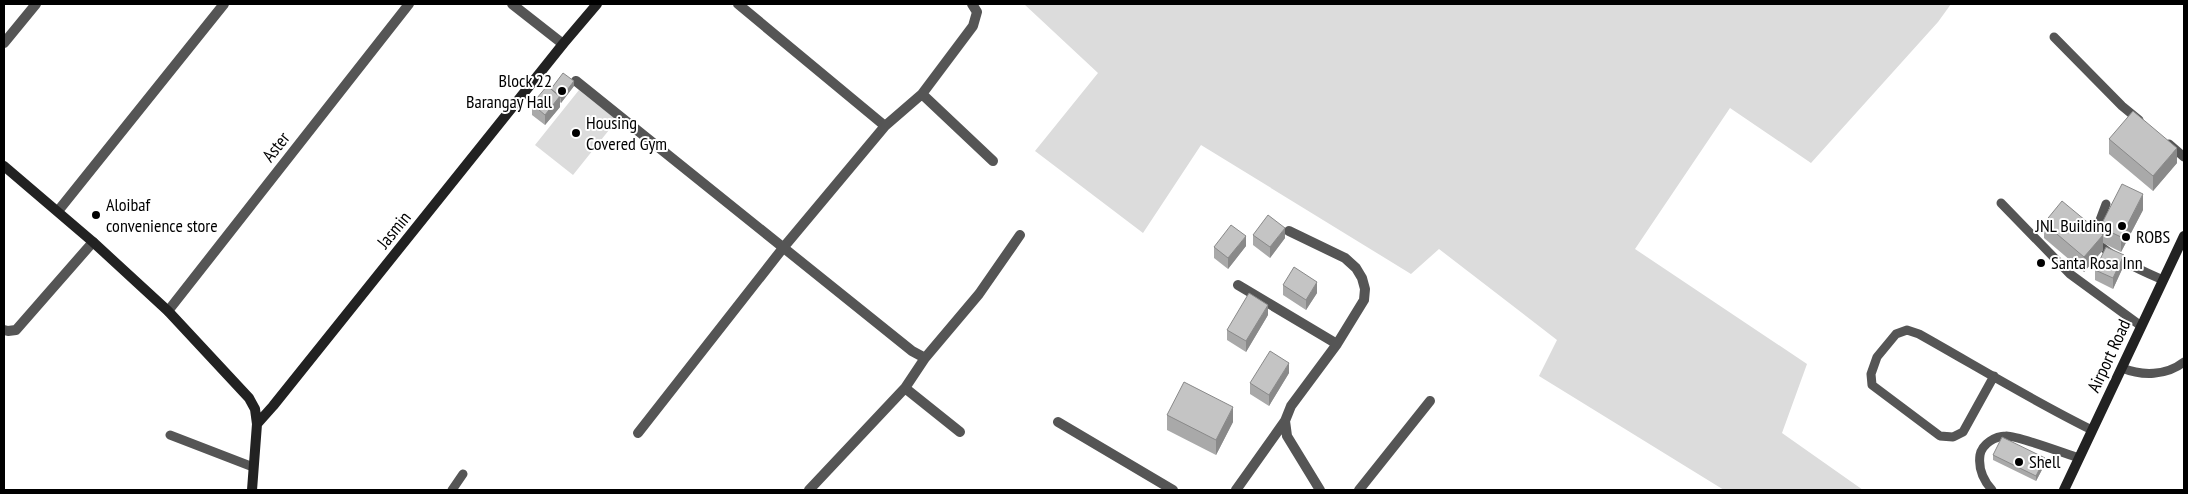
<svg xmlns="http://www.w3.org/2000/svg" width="2188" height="494" font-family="'PT Sans Narrow',sans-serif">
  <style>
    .green { fill: #dcdcdc }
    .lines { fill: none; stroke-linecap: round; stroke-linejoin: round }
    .lane { stroke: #555; stroke-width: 9 }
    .street { stroke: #555; stroke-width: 10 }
    .secondary { stroke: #222; stroke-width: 10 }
    .wall { fill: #a9a9a9 }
    .shaded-wall { fill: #898989 }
    .building { fill: #c4c4c4; stroke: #898989 }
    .poi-dot { fill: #000; stroke: #fff; stroke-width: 2 }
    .labels { text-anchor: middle; stroke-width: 4; stroke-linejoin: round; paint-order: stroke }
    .poi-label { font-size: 18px; fill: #000; stroke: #fff; text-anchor: start }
    .street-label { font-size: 18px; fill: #000; stroke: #fff }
  </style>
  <rect width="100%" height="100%" fill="#fff"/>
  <path class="green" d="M1024,4H1951L1938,22L1811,163L1730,108L1635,249L1807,364L1782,433L1863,490H1724L1539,376L1557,340L1439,249L1411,274L1201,145L1143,233L1035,151L1098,73Z
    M579,90L617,120L573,175L535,145Z"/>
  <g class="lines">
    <path class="lane" d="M2054,37L2122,106L2139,120
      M2169,144L2184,157
      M2001,203L2070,274L2141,326
      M2106,204L2094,236C2098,252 2147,273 2163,280
      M2122,368C2142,376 2166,376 2184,362
      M1994,376L1963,432L1953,437L1940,436L1872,385L1871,374L1877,357L1896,334L1907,330L1919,334C1976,366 2033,401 2092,430
      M170,435L253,467
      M452,490L463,474
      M1992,490C1983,480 1978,469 1980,455C1982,444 1995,436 2006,436C2016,435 2066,454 2079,458"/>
    <path class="street" d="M512,4L563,44
      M738,4L885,126
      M4,43L36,4
      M576,81L912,351L925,358L905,388L809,490
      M922,94L993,161
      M58,211L224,4
      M1289,231L1345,258L1356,268L1362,278L1365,289L1364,300L1337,344L1291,406L1285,421L1287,436L1320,490
      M1238,285L1337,344
      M168,311L409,4
      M4,330L8,331L16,330L93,242
      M925,358L979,294L1020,235
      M905,388L960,432
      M1058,422L1173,490
      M638,433L783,248L885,126L922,94L973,26L977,12L972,4
      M1236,490L1285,421
      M1359,490L1430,401"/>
    <path class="secondary" d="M4,166L93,242L168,311L249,398L255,409L257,424
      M252,490L257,424L273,406L563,44L597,4
      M2064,490L2184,236"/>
  </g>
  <path class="wall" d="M574,86L561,103L560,102V107L545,125L532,115V104L551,89Z
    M2109,139L2177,163L2153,191L2109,154Z
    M2143,210L2121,252L2103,243V250L2084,272L2044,238V223L2100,233V227Z
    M1253,235L1285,238L1270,258L1253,245Z
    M1246,246L1228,269L1214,258V247Z
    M2124,265L2113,289L2095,280V270Z
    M1283,285L1317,293L1306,310L1283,295Z
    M1268,315L1246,352L1227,340V330Z
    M1289,373L1269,406L1250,394V383Z
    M1167,415L1233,422L1216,455L1167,430Z
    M1993,455L2045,464L2036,481L1993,460Z"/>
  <path class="shaded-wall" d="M574,81V86L561,103V98Z
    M560,96V107L545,125V115Z
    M2177,148V163L2153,191V176Z
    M2143,194V210L2121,252V237Z
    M1285,228V238L1270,258V247Z
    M2103,235V250L2084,272V257Z
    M1246,236V246L1228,269V258Z
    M2124,255V265L2113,289V278Z
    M1317,282V293L1306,310V300Z
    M1268,305V315L1246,352V341Z
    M1289,363V373L1269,406V395Z
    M1233,407V422L1216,455V440Z
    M2045,458V464L2036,481V476Z"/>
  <path class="building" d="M563,73L574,81L561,98L551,89Z
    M547,86L560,96L545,115L532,104Z
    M2133,111L2177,148L2153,176L2109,139Z
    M2122,184L2143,194L2121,237L2100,227Z
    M2062,201L2103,235L2084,257L2044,223Z
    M1268,215L1285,228L1270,247L1253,235Z
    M1231,225L1246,236L1228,258L1214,247Z
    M2106,247L2124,255L2113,278L2095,270Z
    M1294,267L1317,282L1306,300L1283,285Z
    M1249,293L1268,305L1246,341L1227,330Z
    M1270,351L1289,363L1269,395L1250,383Z
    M1184,382L1233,407L1216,440L1167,415Z
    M2002,437L2045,458L2036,476L1993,455Z"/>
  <g class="poi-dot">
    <circle cx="562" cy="91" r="5"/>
    <circle cx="576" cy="133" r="5"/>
    <circle cx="96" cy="215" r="5"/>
    <circle cx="2122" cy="226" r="5"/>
    <circle cx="2126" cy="237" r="5"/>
    <circle cx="2041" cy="263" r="5"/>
    <circle cx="2019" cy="462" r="5"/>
  </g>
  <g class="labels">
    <g class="poi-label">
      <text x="552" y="87" text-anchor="end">Block 22<tspan x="552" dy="21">Barangay Hall</tspan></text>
      <text x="586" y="129">Housing<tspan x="586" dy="21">Covered Gym</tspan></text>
      <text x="106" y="211">Aloibaf<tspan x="106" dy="21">convenience store</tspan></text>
      <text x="2112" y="232" text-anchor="end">JNL Building</text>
      <text x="2136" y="243">ROBS</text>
      <text x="2051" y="269">Santa Rosa Inn</text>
      <text x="2029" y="468">Shell</text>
    </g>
    <g class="street-label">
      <text transform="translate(276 147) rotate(-52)" y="6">Aster</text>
      <text transform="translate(394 230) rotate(-51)" y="6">Jasmin</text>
      <text transform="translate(2109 356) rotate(-65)" y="6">Airport Road</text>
    </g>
  </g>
  <rect width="2188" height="494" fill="none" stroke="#000000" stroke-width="10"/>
</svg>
